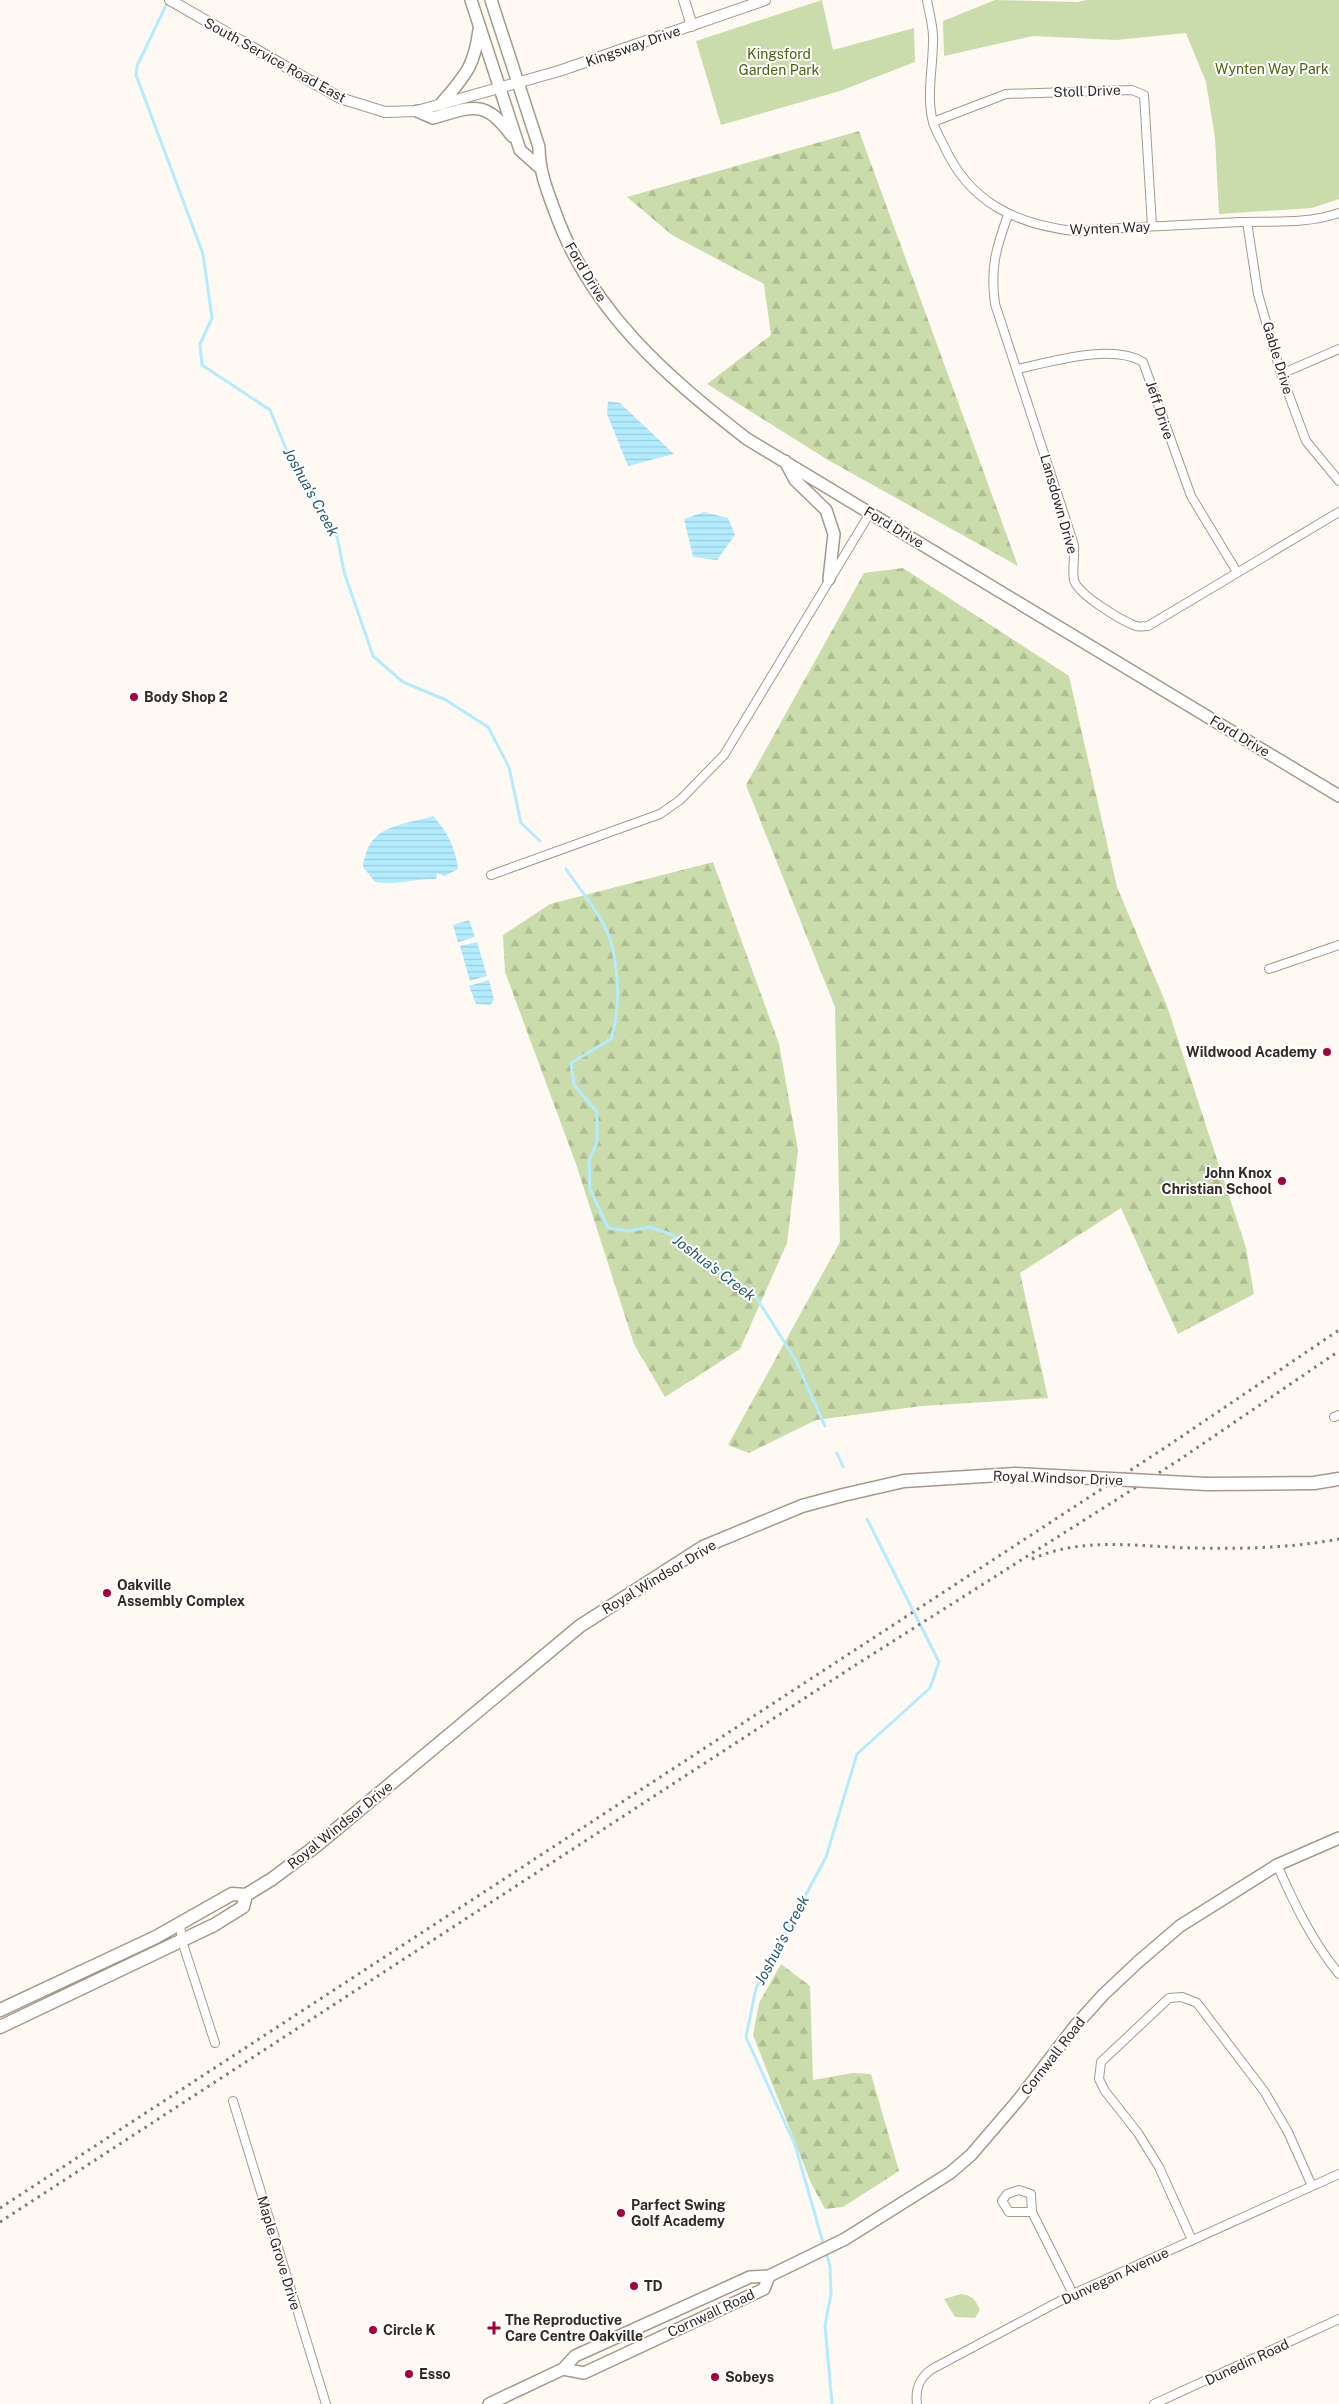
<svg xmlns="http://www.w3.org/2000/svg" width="1339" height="2404" font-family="'Public Sans',sans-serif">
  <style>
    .green { fill: #cadcab }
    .forest { fill: url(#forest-firs) }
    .water { fill: url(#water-rules) }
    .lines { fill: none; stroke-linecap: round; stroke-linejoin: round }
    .stream { stroke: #b4ecff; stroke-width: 3 }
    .minor-casing { stroke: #a5998b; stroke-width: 10 }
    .tertiary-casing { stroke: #a5998b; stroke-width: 12 }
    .secondary-casing { stroke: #a5998b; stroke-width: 14 }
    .primary-casing { stroke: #a5998b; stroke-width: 15 }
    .minor { stroke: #fff; stroke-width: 8 }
    .tertiary { stroke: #fff; stroke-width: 10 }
    .secondary { stroke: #fff; stroke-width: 11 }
    .primary { stroke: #fff; stroke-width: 12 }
    .rail { stroke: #7f7a74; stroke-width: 3; stroke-dasharray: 2.5 5; stroke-linecap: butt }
    .primary-bridge-casing { stroke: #a5998b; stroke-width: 15; stroke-linecap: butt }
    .primary-bridge { stroke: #fff; stroke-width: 12 }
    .poi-dot { fill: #a1033c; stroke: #fff; stroke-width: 2 }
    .labels { text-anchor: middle; stroke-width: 4; stroke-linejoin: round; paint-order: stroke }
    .street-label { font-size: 14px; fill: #2f2a24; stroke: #fff }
    .park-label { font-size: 14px; fill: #4b610b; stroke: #fff }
    .poi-label { font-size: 14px; font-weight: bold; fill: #2f2a24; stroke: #fff; text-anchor: start }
    .water-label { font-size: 15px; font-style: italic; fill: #255e6f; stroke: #fff }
  </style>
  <defs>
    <pattern id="forest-firs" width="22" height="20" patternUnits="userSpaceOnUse" patternTransform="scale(1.25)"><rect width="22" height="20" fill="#cadcab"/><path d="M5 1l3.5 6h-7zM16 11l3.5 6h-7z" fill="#aebd93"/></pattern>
    <pattern id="water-rules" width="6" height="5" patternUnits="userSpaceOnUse" patternTransform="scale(1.25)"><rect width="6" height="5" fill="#b4ecff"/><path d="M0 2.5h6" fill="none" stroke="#9bcbda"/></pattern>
  </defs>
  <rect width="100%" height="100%" fill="#fff9f3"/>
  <path class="green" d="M822,0L833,50L914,28L915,62L840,91L721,125L696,41Z
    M995,0L1077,2L1087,0H1339V199L1312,208L1219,214L1215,138L1206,82L1186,33L1116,40L1033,36L944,56L943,21Z
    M961,2294C973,2296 975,2299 980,2310L975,2318L955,2317L944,2299Z"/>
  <path class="forest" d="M859,131L1018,566L828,460L707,384L771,335L764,284L672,235L627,197Z
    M903,568L1069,676L1117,887L1167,1006L1246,1248L1254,1294L1178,1334L1121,1208L1020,1273L1048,1398L922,1406L816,1420L749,1453L728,1445L840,1242L835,1007L746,785L864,573Z
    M713,862L779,1044L798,1150L787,1243L740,1349L665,1397L634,1344L576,1164L505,972L503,935L550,904Z
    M781,1964L810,1986L813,2080L853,2073L871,2074L899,2171L843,2207L825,2209L811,2183L753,2035L759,2003Z"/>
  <path class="water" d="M608,401L620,403L674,454L628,466L607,414Z
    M704,512L728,518L735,535L717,560L693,557L684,519Z
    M433,816C447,831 456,849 458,869L445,876L437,873L436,879C414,878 397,886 375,882L363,867C369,824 397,827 433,816Z
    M469,920L475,937L458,942L453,925Z
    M477,942L487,976L470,981L460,946Z
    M489,980L494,1000L490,1005L476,1004L469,986Z"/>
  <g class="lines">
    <path class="stream" d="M168,1L137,66L136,75L203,254L212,318L200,344L202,365L270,410L293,466L309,486L337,536L344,572L373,656L403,682L446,700L488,727L509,767L521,823L540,841
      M566,869C582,893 605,918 612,946C619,976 620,1010 611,1039L571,1063L574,1085L597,1112V1142L589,1160L590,1189L608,1228L628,1231L650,1227L670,1234L756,1297L795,1359L825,1426
      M837,1453L843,1467
      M824,2246L795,2145L746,2037L756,1988L826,1857L857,1754L930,1688L939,1662L867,1519
      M826,2252L830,2266L831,2294L825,2325L832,2404"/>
    <defs>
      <path id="minor" d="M927,0C929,13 934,28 933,41C933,67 926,97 933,122C935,130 940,138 944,146C969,202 1015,224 1074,231C1130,227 1185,225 1241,222C1274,221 1307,224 1339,213
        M933,122L1006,94L1132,90L1144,95L1152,226
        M1008,215C996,248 990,268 995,304L1074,545C1075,555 1072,572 1074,580C1077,594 1122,621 1136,626C1139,627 1144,626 1148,626L1339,512
        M1247,222L1258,294L1281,374L1306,441L1339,481
        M1017,369C1051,362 1112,343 1143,362L1191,496L1237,572
        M1281,374L1339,349
        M491,875L660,814L680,800L724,755L870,513
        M1269,969L1339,945
        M1334,1417L1339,1415
        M1277,1865C1294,1903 1312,1941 1339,1974
        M180,1925L182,1941L215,2043
        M233,2101L326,2404
        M1032,2212H1009L1002,2201L1007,2194L1019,2190L1031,2194L1032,2212L1073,2294
        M1192,2240L1159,2167L1138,2133L1105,2091L1099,2079L1101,2062L1169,1998L1182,1997L1197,2003L1264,2091L1288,2132L1312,2186
        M917,2404C915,2389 919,2378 932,2369L1073,2294L1339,2174
        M1154,2404L1339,2319"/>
      <path id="tertiary" d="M170,0L340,98L385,112L417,111L559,71L765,0
        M684,0L692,26"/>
      <path id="secondary" d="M471,0L520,150L539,167
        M491,0L539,147C539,169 546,188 554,209C589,310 666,376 747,439L1339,796
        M441,104C465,75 474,68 479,30
        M417,111L433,118C474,106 485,99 512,136
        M785,461L795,480L826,510L834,534L829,579
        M563,2369L584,2373L764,2289L769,2276
        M489,2404L563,2369L575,2356L750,2277L769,2276L845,2239L950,2173L971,2155L1019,2099L1075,2026L1103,1995L1138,1962L1180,1926L1277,1865L1339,1838"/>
      <path id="primary" d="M1207,1484L1314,1483L1339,1479
        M0,2010L156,1937L232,1894L246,1895L272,1879L316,1846L580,1626L703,1547L802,1506L843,1495L904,1481L1015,1474
        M0,2027L214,1925L243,1907L246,1895"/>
    </defs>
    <use href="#minor" class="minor-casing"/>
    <use href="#tertiary" class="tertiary-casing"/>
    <use href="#secondary" class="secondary-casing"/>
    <use href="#primary" class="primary-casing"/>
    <use href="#minor" class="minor"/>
    <use href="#tertiary" class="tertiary"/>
    <use href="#secondary" class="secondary"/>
    <use href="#primary" class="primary"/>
    <path class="rail" d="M1032,1559C1084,1536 1139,1547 1194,1548C1243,1549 1291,1548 1339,1539
      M0,2208L1169,1445L1339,1330
      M0,2222L854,1666L1179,1460L1339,1351"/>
    <defs>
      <path id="primary-bridge" d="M1015,1474L1207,1484"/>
    </defs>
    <use href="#primary-bridge" class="primary-bridge-casing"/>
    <use href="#primary-bridge" class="primary-bridge"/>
  </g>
  <g class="poi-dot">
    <circle cx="134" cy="697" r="5"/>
    <circle cx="1327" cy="1052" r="5"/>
    <circle cx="1282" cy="1181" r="5"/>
    <circle cx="107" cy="1593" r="5"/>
    <circle cx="621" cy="2213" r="5"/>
    <circle cx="634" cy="2286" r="5"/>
    <path d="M491.5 2320.5h5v5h5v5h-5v5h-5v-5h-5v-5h5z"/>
    <circle cx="373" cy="2330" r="5"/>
    <circle cx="409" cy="2374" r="5"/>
    <circle cx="715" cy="2377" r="5"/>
  </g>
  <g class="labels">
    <g class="street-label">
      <text transform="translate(633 46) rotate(-19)" y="5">Kingsway Drive</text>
      <text transform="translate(275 60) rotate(29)" y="5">South Service Road East</text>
      <text transform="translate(1087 91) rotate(-2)" y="5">Stoll Drive</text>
      <text transform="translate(1110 228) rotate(-2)" y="5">Wynten Way</text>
      <text transform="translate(586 272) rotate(59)" y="5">Ford Drive</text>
      <text transform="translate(1278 358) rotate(73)" y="5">Gable Drive</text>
      <text transform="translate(1160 410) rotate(72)" y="5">Jeff Drive</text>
      <text transform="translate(1059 504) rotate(74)" y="5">Lansdown Drive</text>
      <text transform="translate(894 527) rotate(31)" y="5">Ford Drive</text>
      <text transform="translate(1240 736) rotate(31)" y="5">Ford Drive</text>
      <text transform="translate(1058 1478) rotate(2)" y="5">Royal Windsor Drive</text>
      <text transform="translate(659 1577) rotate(-31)" y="5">Royal Windsor Drive</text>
      <text transform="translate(340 1825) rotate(-39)" y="5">Royal Windsor Drive</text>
      <text transform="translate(1053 2056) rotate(-52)" y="5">Cornwall Road</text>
      <text transform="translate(279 2253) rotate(73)" y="5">Maple Grove Drive</text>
      <text transform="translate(1115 2276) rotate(-25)" y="5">Dunvegan Avenue</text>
      <text transform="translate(711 2313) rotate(-25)" y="5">Cornwall Road</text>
      <text transform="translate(1247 2362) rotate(-25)" y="5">Dunedin Road</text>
    </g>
    <g class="park-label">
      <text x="779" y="59">Kingsford<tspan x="779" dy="16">Garden Park</tspan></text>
      <text x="1272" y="74">Wynten Way Park</text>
    </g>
    <g class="poi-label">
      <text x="144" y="702">Body Shop 2</text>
      <text x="1317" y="1057" text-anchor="end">Wildwood Academy</text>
      <text x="1272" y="1178" text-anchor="end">John Knox<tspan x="1272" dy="16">Christian School</tspan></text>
      <text x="117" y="1590">Oakville<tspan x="117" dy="16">Assembly Complex</tspan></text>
      <text x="631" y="2210">Parfect Swing<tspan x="631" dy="16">Golf Academy</tspan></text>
      <text x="644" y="2291">TD</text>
      <text x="505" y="2325">The Reproductive<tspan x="505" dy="16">Care Centre Oakville</tspan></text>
      <text x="383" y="2335">Circle K</text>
      <text x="419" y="2379">Esso</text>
      <text x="725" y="2382">Sobeys</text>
    </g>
    <g class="water-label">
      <text transform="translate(311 492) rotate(61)" y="5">Joshua's Creek</text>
      <text transform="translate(714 1268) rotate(37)" y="5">Joshua's Creek</text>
      <text transform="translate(782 1940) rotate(-62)" y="5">Joshua's Creek</text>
    </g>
  </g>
</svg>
